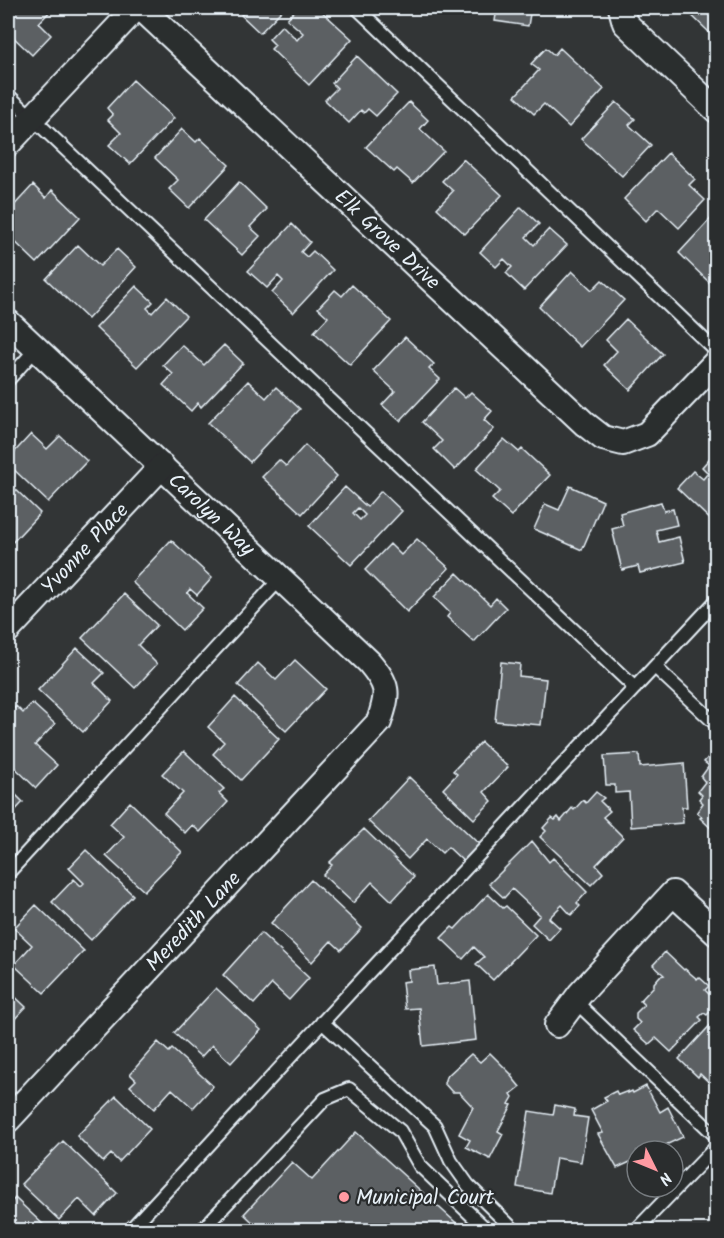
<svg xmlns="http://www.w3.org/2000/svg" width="724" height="1238" font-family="Kalam,sans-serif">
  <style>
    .building { fill: #5c6063; stroke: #e8f1f8; stroke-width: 1.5; fill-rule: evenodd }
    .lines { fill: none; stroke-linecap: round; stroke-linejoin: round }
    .service-casing { stroke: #e8f1f8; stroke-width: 16 }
    .minor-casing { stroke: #e8f1f8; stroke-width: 28 }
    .service { stroke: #2a2d2e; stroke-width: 12 }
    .minor { stroke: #2a2d2e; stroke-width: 24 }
    .poi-dot { fill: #ff9aa2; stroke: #2a2d2e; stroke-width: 2 }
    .labels { text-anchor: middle; stroke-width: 4.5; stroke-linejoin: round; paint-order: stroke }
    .street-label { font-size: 21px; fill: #e8f1f8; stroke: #2a2d2e }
    .poi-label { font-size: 21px; fill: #e8f1f8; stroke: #2a2d2e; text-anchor: start }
  </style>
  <rect width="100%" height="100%" fill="#323536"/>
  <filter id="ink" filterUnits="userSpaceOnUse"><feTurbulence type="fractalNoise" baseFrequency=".0167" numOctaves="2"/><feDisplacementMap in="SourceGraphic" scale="12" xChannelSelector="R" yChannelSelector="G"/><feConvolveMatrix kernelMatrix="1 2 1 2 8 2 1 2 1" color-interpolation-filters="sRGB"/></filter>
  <g filter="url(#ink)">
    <path class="building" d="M8,8H53L39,23L51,35L32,55L8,32Z
      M244,8H284L260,33L241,15L246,10Z
      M297,8H318L352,39L309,85L271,49L275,45L269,39L282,25L297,40L303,33L287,19Z
      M497,8H542V9L531,8L528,26L495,21Z
      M687,8H716V30L712,35L685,9Z
      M546,48L554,55L560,48L604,89L569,127L544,104L534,114L515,96L539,70L531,64Z
      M357,56L397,94L376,116L368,109L364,113L361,110L349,123L325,100L337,88L332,83Z
      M133,80L174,118L130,164L109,145L121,133L108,120L113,115L107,108Z
      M409,102L428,120L420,129L444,151L413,183L397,169L394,172L366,147Z
      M616,102L635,119L629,125L651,145L622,176L581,139Z
      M182,129L196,142L200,138L229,165L189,208L169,189L178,180L155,158Z
      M668,153L695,179L689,185L705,200L679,228L658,208L646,221L624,199Z
      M463,159L502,195L465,234L437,208L453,191L442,181Z
      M239,182L267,209L250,227L260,236L242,255L204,220Z
      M33,185L46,198L52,190L80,217L37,263L8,235V212Z
      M521,207L539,224L526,237L534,245L549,229L567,245L524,290L506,273L512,267L504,259L496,267L480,252Z
      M716,213V289L679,253Z
      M292,224L310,242L301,252L307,257L313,251L333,270L293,313L272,293L283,281L278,276L267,288L248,271Z
      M78,245L100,266L117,249L136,267L88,319L46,279Z
      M572,271L592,290L602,280L624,300L580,347L539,307Z
      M352,285L391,321L350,365L314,332L328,317L318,308L335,290L342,296Z
      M136,286L153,302L147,308L152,313L167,297L186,316L137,367L96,328Z
      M626,319L663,354L630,390L604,365L617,351L606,340Z
      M405,337L434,364L429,369L440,379L400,421L382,405L395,391L373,371Z
      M182,345L204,365L224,345L243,363L201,407L198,403L191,411L163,385L173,374L163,365Z
      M248,381L266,398L276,387L300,409L250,462L208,423Z
      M454,388L465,398L471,392L492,411L484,420L494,429L455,470L434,449L442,441L422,422Z
      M31,434L47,449L60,436L87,461L48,502L8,464V459Z
      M504,439L519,452L522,449L550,475L511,516L492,499L500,491L476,469Z
      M305,445L337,476L302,514L262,477L279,460L286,466Z
      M716,451V525L677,488L693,471L703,479L708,473L702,467Z
      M8,482L40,513L8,547Z
      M570,486L603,501L582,550L534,529L545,504L559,510Z
      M345,487L367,507L381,491L402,511L351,565L309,526ZM358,508L365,515L360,520L353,513Z
      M661,502L664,511L673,509L677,525L656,530L659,542L679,537L685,562L640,573L638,566L622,570L612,529L623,526L620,513Z
      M417,539L449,568L407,612L365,570L390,544L401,555Z
      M171,540L212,578L197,595L190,589L187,593L203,608L182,630L132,582Z
      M457,573L490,605L496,598L506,608L474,642L447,617L450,613L434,597Z
      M124,594L157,625L138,645L157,664L135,688L82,638Z
      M77,648L104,673L94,683L112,701L83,732L38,690Z
      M295,660L326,689L286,731L238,685L258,663L276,680Z
      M501,662L520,664L519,676L546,679L541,725L495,721Z
      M235,697L279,739L241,780L213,754L224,742L208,727Z
      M32,703L55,724L35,745L57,765L36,788L8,761V716L16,706L23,713Z
      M481,742L508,767L484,792L492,801L474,819L443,789L457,774L453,771Z
      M184,751L224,789L219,793L228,802L200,832L192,825L185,833L164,813L183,793L162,774Z
      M714,751L716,753V833L700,818L702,817L697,812L703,803L699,799L702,795L698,791L705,782L701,777L709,766L704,762Z
      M639,754L640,767L684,763L687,807H682L683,823L631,827L629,792L615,793V785H606L604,756Z
      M409,777L481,846L465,863L448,847L442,853L427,839L408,859L368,821Z
      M8,787L23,802L8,818Z
      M596,792L604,798L600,801L610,811L603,817L623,837L596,865L603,873L591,885L540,837L546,831L543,828L552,818L555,820L558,817L561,821L572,808L574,810L583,800L586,803Z
      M130,802L182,852L144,891L106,856L124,837L110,824Z
      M364,829L414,877L392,901L372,882L353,903L323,875L332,865L329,863Z
      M532,841L549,862L553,858L587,892L577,903L580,906L571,915L562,905L549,918L560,928L549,940L532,924L540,915L512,889L504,898L489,884Z
      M86,850L133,895L91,940L52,902L74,879L81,886L84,883L69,868Z
      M311,880L362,928L341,950L331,941L312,962L271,923Z
      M488,894L503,908L506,906L536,935L493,980L476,964L484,957L474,947L463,959L441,938L452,927L455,929Z
      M36,905L84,951L44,993L14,965L32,945L14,928Z
      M261,933L309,978L289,1000L272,984L254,1004L223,975Z
      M665,952L684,970L685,969L697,979L699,977L709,986L705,990L716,1001V1005L707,1015L704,1013L699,1017L702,1020L671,1052L656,1038L649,1044L633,1030L640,1023L636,1019V1013L644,1005L640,1001L654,986V983L660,976L664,975L653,965Z
      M435,967L437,985L470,981L476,1040L423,1046L419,1008L405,1009L402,982L409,981L408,970Z
      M216,988L261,1030L231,1063L212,1045L201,1057L174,1033Z
      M8,990L26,1007L8,1026Z
      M716,1019V1089L700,1074L698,1077L679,1059Z
      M158,1042L169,1052L172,1049L213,1086L193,1108L172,1089L154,1109L130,1086L136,1080L130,1074Z
      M490,1053L512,1075L511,1076L520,1087L511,1094L513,1097L509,1104L512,1105L498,1131L503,1134L490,1159L466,1147L470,1140L459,1134L473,1107L459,1092H452L444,1083L446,1077L471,1054L480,1062Z
      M646,1086L660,1112L668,1107L683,1137L653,1151H637V1159L617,1168L598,1134L603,1133L591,1110L607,1101L604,1097L616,1091L618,1095L628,1091V1093L632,1091L633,1093Z
      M116,1096L150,1129L119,1162L111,1154L103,1162L77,1136Z
      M555,1105L575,1109L574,1116L588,1118L581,1162L556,1158L550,1193L517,1187L529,1111L553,1115Z
      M356,1132L464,1230H261L244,1214L292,1162L312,1180Z
      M63,1141L117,1193L96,1216L79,1199L59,1220L21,1184Z
      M15,1198L49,1230H8V1206Z"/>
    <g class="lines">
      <defs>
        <path id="service" d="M357,8L716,351
          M8,95L635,688
          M8,380L36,349
          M655,667L716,724
          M8,873L281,578
          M575,1001L716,1136
          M322,1022L435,1126L451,1161L468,1185L514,1230
          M130,1230L368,973L716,601
          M202,1230L325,1099L349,1089L400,1131L420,1166L487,1230
          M636,1230L716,1147"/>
        <g id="minor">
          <path id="s1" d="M141,8L585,424L603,438L623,443L647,434L716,362"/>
          <path d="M621,8L625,23L716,110"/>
          <path d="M8,144L136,8"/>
          <path id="s2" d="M8,322L369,662C389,686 389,692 379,722L8,1120"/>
          <path id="s3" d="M8,630L162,466"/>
          <path d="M557,1025L580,994L673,893L716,933"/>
        </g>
      </defs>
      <use href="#service" class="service-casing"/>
      <use href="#minor" class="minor-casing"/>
      <use href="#service" class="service"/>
      <use href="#minor" class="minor"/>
    </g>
  </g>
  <circle class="poi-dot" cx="344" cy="1197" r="6"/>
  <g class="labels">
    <g class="street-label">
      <text dy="7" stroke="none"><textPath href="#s1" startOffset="338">Elk Grove Drive</textPath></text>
      <text dy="7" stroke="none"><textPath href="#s2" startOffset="280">Carolyn Way</textPath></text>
      <text dy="7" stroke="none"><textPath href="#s3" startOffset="112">Yvonne Place</textPath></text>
      <text transform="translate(193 921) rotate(-47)" y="7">Meredith Lane</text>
    </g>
    <g class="poi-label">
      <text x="356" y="1204">Municipal Court</text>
    </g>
  </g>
  <rect width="724" height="1238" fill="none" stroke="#2a2d2e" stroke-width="30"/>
  <rect x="15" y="15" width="694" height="1208" fill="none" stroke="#e8f1f8" stroke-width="2" filter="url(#ink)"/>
  <g transform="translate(655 1169) rotate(133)"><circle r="28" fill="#2a2d2e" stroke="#767b7f" stroke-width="1.5"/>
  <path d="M0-4.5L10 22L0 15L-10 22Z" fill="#ff9aa2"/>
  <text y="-9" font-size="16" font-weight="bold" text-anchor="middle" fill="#e8f1f8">N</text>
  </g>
</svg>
